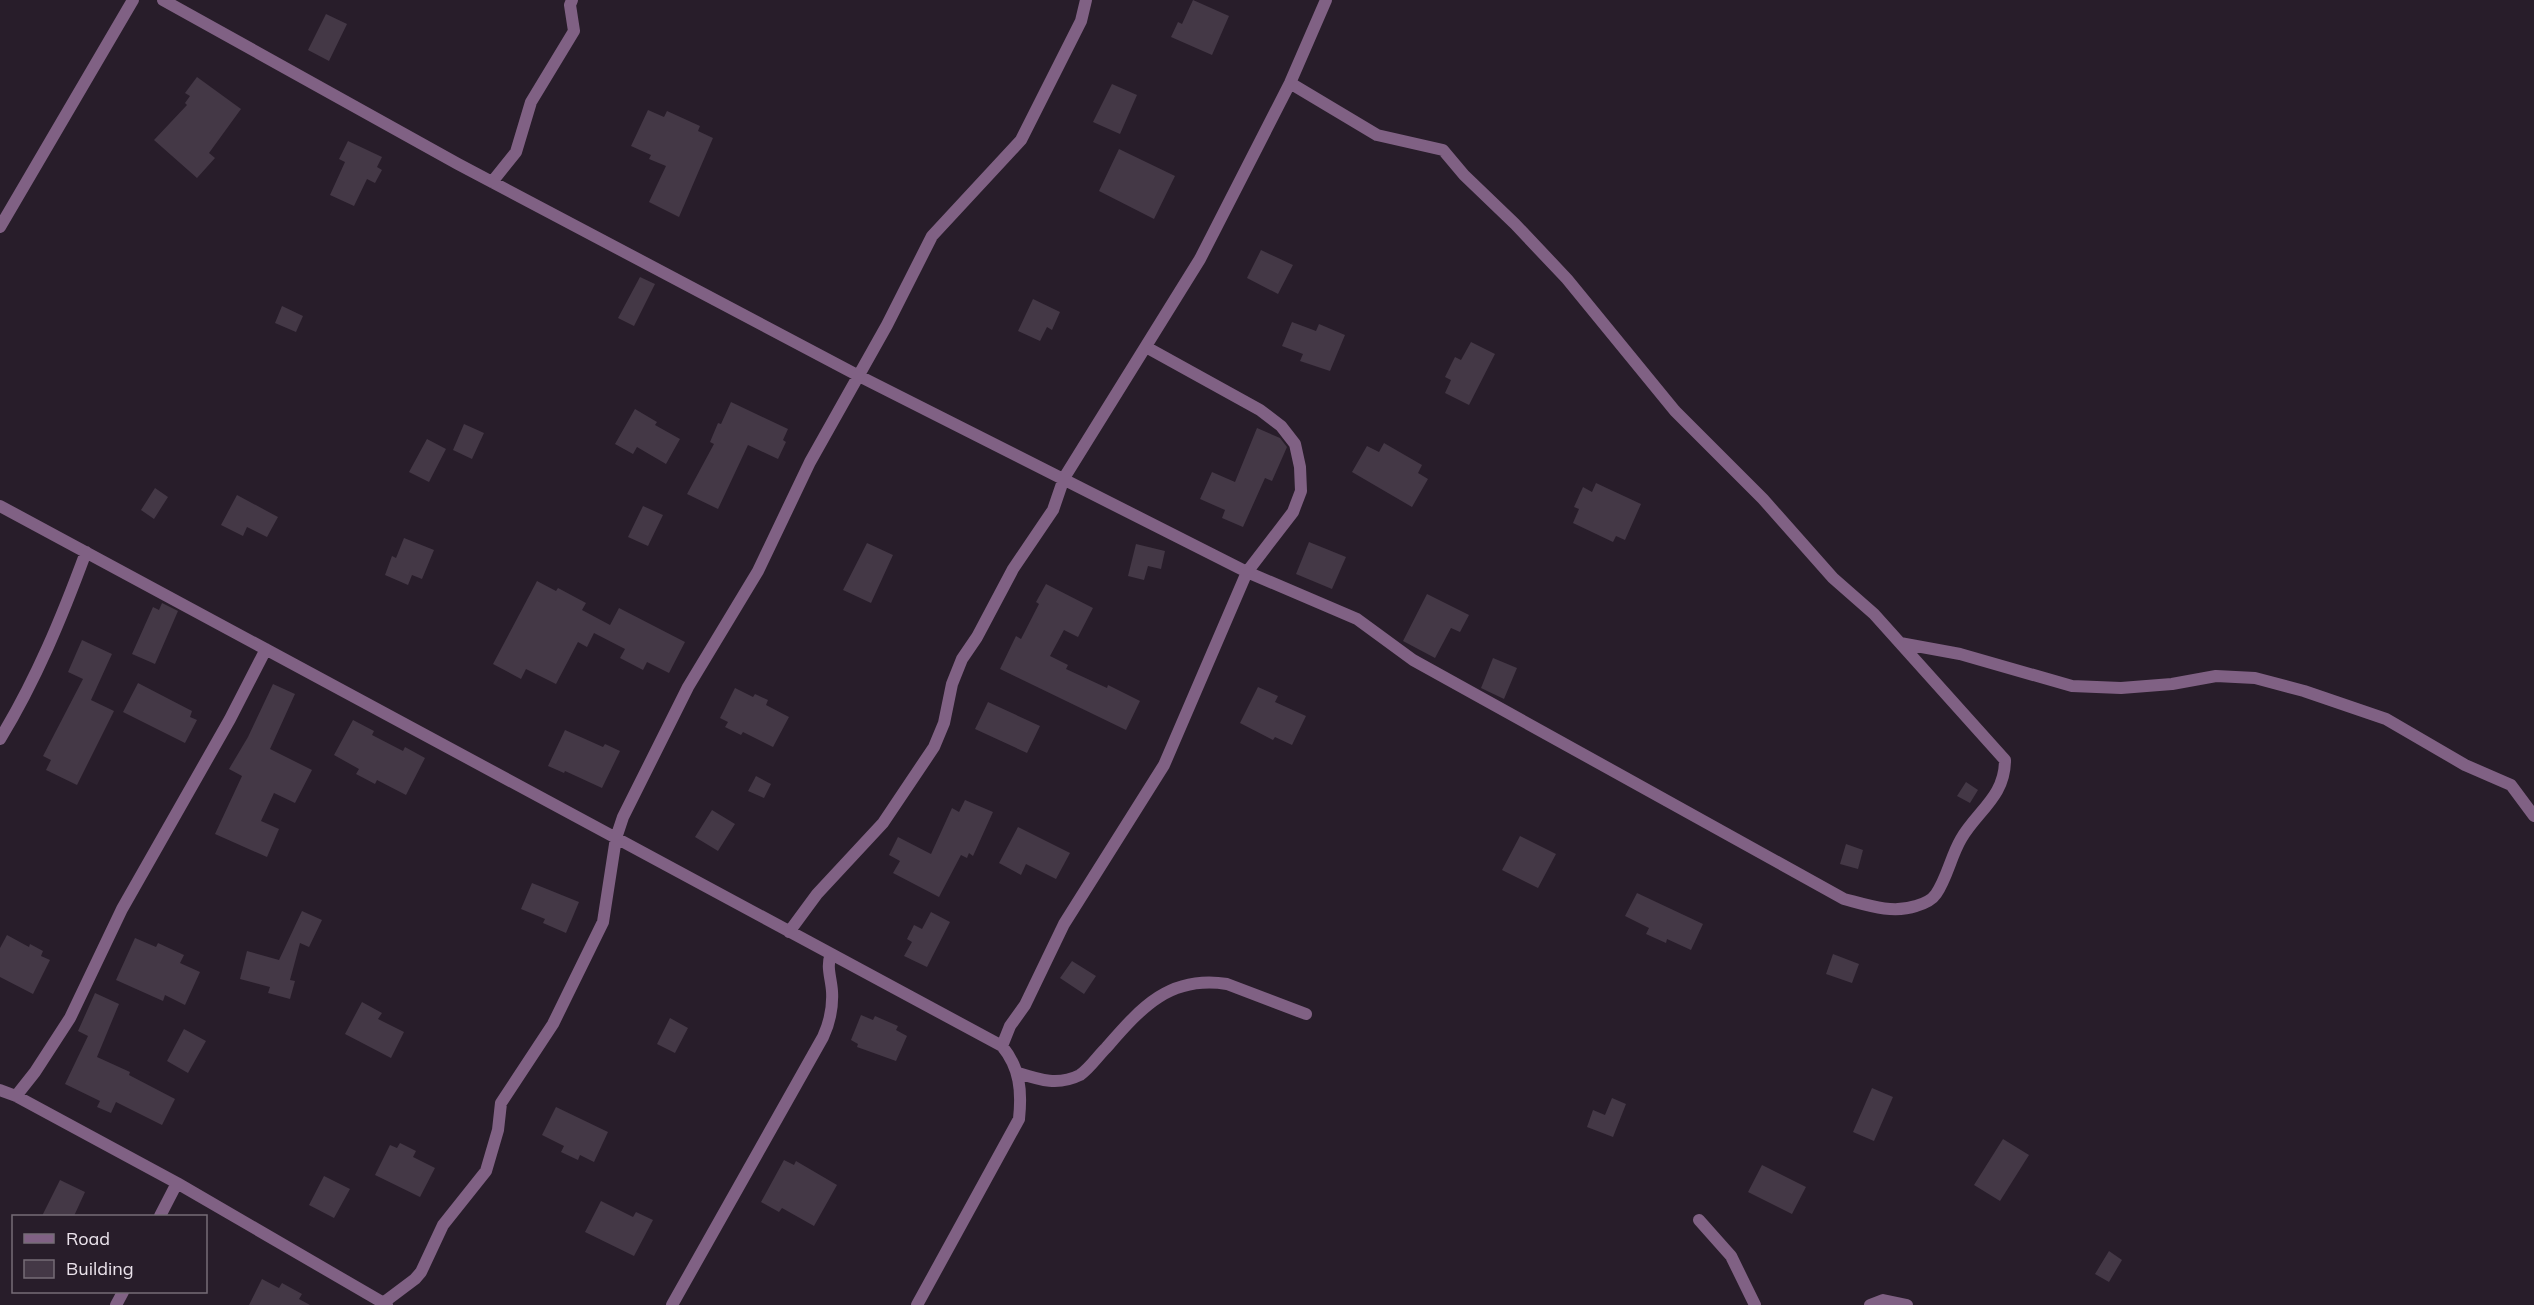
<svg xmlns="http://www.w3.org/2000/svg" width="2534" height="1305" font-family="Mulish,sans-serif">
  <style>
    .building { fill: #443846 }
    .lines { fill: none; stroke-linecap: round; stroke-linejoin: round }
    .minor { stroke: #806184; stroke-width: 12 }
  </style>
  <rect width="100%" height="100%" fill="#281d2a"/>
  <path class="building" d="M1193,0L1229,16L1212,55L1171,37L1178,22L1182,24Z
    M326,14L347,24L329,61L308,50Z
    M197,77L241,109L209,153L215,158L197,178L154,140L187,105L185,103L190,96L185,93Z
    M1112,84L1137,95L1120,134L1093,122Z
    M648,110L664,117L667,111L700,126L698,131L713,138L679,217L649,202L666,166L649,159L651,155L631,146Z
    M348,141L382,157L377,167L382,170L375,183L367,179L354,206L330,195L345,162L339,159Z
    M1119,149L1175,176L1154,219L1099,191Z
    M1261,250L1293,265L1278,294L1247,278Z
    M640,277L655,284L634,326L618,318Z
    M1033,299L1060,312L1052,330L1047,327L1040,341L1018,331Z
    M282,306L303,316L296,332L275,323Z
    M1292,322L1316,331L1319,324L1345,335L1330,371L1300,361L1303,354L1282,346Z
    M1471,342L1495,354L1469,405L1445,393L1451,380L1445,377L1455,357L1461,360Z
    M731,402L788,429L783,440L786,442L778,459L748,445L718,509L687,494L714,444L710,442L718,423L721,424Z
    M635,409L657,422L655,425L680,439L666,464L637,447L633,454L615,444Z
    M464,424L484,433L472,459L453,450Z
    M1257,428L1280,438L1287,447L1272,481L1265,478L1243,527L1222,518L1225,510L1200,499L1212,472L1235,482Z
    M427,439L446,449L429,482L409,472Z
    M1384,443L1422,465L1418,473L1428,479L1412,507L1352,472L1367,446L1379,452Z
    M1596,483L1641,504L1625,540L1616,536L1613,542L1573,523L1579,509L1574,507L1583,487L1592,492Z
    M155,488L168,497L154,519L141,510Z
    M237,495L278,517L267,537L247,527L243,536L221,525Z
    M643,506L663,515L648,546L628,537Z
    M404,538L434,550L422,579L412,575L408,585L385,575L392,556L396,558Z
    M1309,542L1346,557L1332,589L1296,574Z
    M867,543L893,555L871,603L843,590Z
    M1136,544L1165,551L1161,569L1148,566L1144,580L1128,576Z
    M537,581L556,591L558,588L586,603L582,610L610,625L619,608L685,642L669,673L647,662L643,670L620,658L625,649L594,633L587,647L578,642L556,684L526,669L521,679L493,664Z
    M1046,584L1093,608L1078,637L1064,630L1050,656L1068,665L1066,669L1107,688L1108,685L1140,701L1126,730L1000,669L1016,636L1021,639L1039,604L1036,602Z
    M1427,594L1469,615L1460,632L1451,628L1435,658L1403,641Z
    M162,603L178,611L155,664L132,654L153,607L159,610Z
    M82,640L112,654L91,700L114,711L77,785L46,770L51,760L43,756L83,679L68,672Z
    M1493,658L1517,668L1504,699L1481,688Z
    M138,683L192,711L190,717L197,720L185,743L123,712Z
    M273,684L295,694L270,749L312,770L295,803L274,793L261,821L279,829L267,857L215,834L242,776L229,769L248,737Z
    M1258,687L1278,696L1275,702L1306,716L1292,745L1275,737L1273,740L1240,723Z
    M735,688L753,697L755,694L768,700L766,705L789,717L773,747L743,732L741,735L725,727L728,722L720,718Z
    M988,702L1040,726L1027,753L975,729Z
    M353,720L374,731L372,735L403,751L405,747L425,758L406,795L377,780L375,784L356,774L359,769L334,755Z
    M565,730L603,747L605,744L620,751L602,788L565,771L564,773L548,766Z
    M756,776L771,784L764,798L748,791Z
    M1966,782L1978,790L1970,803L1957,796Z
    M965,800L993,812L973,856L969,853L967,858L961,855L939,897L893,873L900,861L889,855L898,837L931,854L952,808L959,812Z
    M712,810L735,824L718,851L695,837Z
    M1018,827L1070,853L1056,879L1026,864L1021,875L999,863Z
    M1520,836L1556,854L1538,888L1502,870Z
    M1846,844L1863,850L1858,869L1840,864Z
    M532,883L579,902L566,933L543,923L545,919L521,909Z
    M1637,893L1703,924L1691,950L1667,939L1666,943L1646,934L1649,928L1625,916Z
    M302,911L322,920L309,947L300,943L290,980L295,981L290,999L268,993L270,987L240,979L247,951L279,960Z
    M931,912L950,922L927,967L904,956L912,942L907,939L914,925L922,929Z
    M7,935L29,947L30,944L43,951L41,956L50,960L33,994L0,977V948Z
    M135,938L156,947L158,943L184,955L180,963L200,972L185,1005L165,995L163,1001L116,980Z
    M1833,954L1859,964L1852,983L1826,974Z
    M1072,961L1096,976L1084,994L1060,978Z
    M95,993L119,1004L97,1057L130,1072L129,1075L175,1099L162,1125L116,1102L111,1113L97,1107L100,1101L65,1084L88,1036L78,1031Z
    M362,1002L382,1013L378,1019L404,1032L391,1058L345,1034Z
    M861,1015L873,1020L875,1016L898,1026L896,1030L907,1036L896,1061L857,1047L858,1044L851,1040Z
    M670,1018L688,1028L675,1053L657,1044Z
    M184,1029L206,1041L188,1073L167,1061Z
    M1872,1088L1893,1097L1874,1141L1853,1132Z
    M1612,1098L1626,1104L1613,1137L1587,1127L1593,1110L1605,1115Z
    M556,1107L608,1132L594,1162L580,1155L578,1160L561,1152L564,1146L542,1135Z
    M2003,1139L2029,1155L2000,1201L1974,1185Z
    M400,1143L416,1151L413,1157L435,1168L420,1197L375,1175L390,1145L397,1148Z
    M784,1160L794,1165L796,1161L837,1185L814,1226L782,1208L779,1212L761,1202Z
    M1762,1165L1806,1187L1792,1214L1748,1192Z
    M324,1176L350,1189L334,1218L309,1205Z
    M60,1180L85,1192L74,1216H42Z
    M601,1201L633,1217L636,1212L653,1220L634,1256L585,1232Z
    M2109,1251L2122,1260L2109,1282L2095,1274Z
    M262,1279L279,1288L282,1283L302,1294L299,1299L310,1305H249Z"/>
  <g class="lines">
    <path class="minor" d="M163,0L458,164L859,376L1247,572L1357,619L1413,660L1844,899C1867,905 1892,914 1916,906C1923,904 1932,900 1936,894C1947,878 1951,856 1961,839C1977,811 2005,797 2005,760L1874,614L1833,578L1763,499L1675,411L1567,279L1515,224L1464,175L1443,150L1377,135L1290,83
      M492,182L516,152L531,102L574,31L570,5L572,0
      M0,227L133,0
      M0,506L1002,1046C1020,1068 1022,1091 1019,1119L917,1305
      M1900,643L1960,654L2072,686L2121,688L2172,684L2216,676L2255,678L2304,691L2386,719L2465,765L2511,785L2534,816
      M0,739C36,680 62,617 86,552
      M789,932L817,894L883,823L934,747L944,723L952,684L962,659L977,637L1013,569L1053,510L1064,478L1200,259L1290,83L1326,0
      M1002,1046L1010,1026L1025,1005L1064,924L1164,765L1247,572L1293,512L1301,491L1300,467L1295,444L1281,426L1260,410L1146,347
      M1018,1073C1040,1080 1058,1086 1080,1075C1090,1068 1097,1057 1106,1048C1141,1008 1169,975 1227,984L1306,1014
      M0,1090L16,1096L177,1183L387,1305
      M16,1096L35,1072L70,1018L122,909L230,719L266,649
      M160,1216L177,1183
      M1699,1220L1731,1256L1755,1305
      M383,1303L415,1279L421,1272L443,1225L486,1171L498,1130L501,1103L553,1024L603,922L616,838L623,817L688,687L758,571L810,462L887,325L932,236L1021,140L1081,21L1086,0
      M116,1305L123,1292
      M672,1305L823,1037C830,1022 833,1007 832,991C831,977 826,967 831,954
      M1870,1305L1883,1300L1907,1305"/>
  </g>
  <rect x="12" y="1215" width="195" height="78" fill="#281d2a" stroke="#766c77" stroke-width="1.5"/>
  <rect x="24" y="1234" width="30" height="9" fill="#806184" stroke="#766c77" stroke-width="1.5"/>
  <text x="66" y="1245" font-size="18" fill="#eae2eb">Road</text>
  <rect x="24" y="1260" width="30" height="18" fill="#443846" stroke="#766c77" stroke-width="1.5"/>
  <text x="66" y="1275" font-size="18" fill="#eae2eb">Building</text>
</svg>
